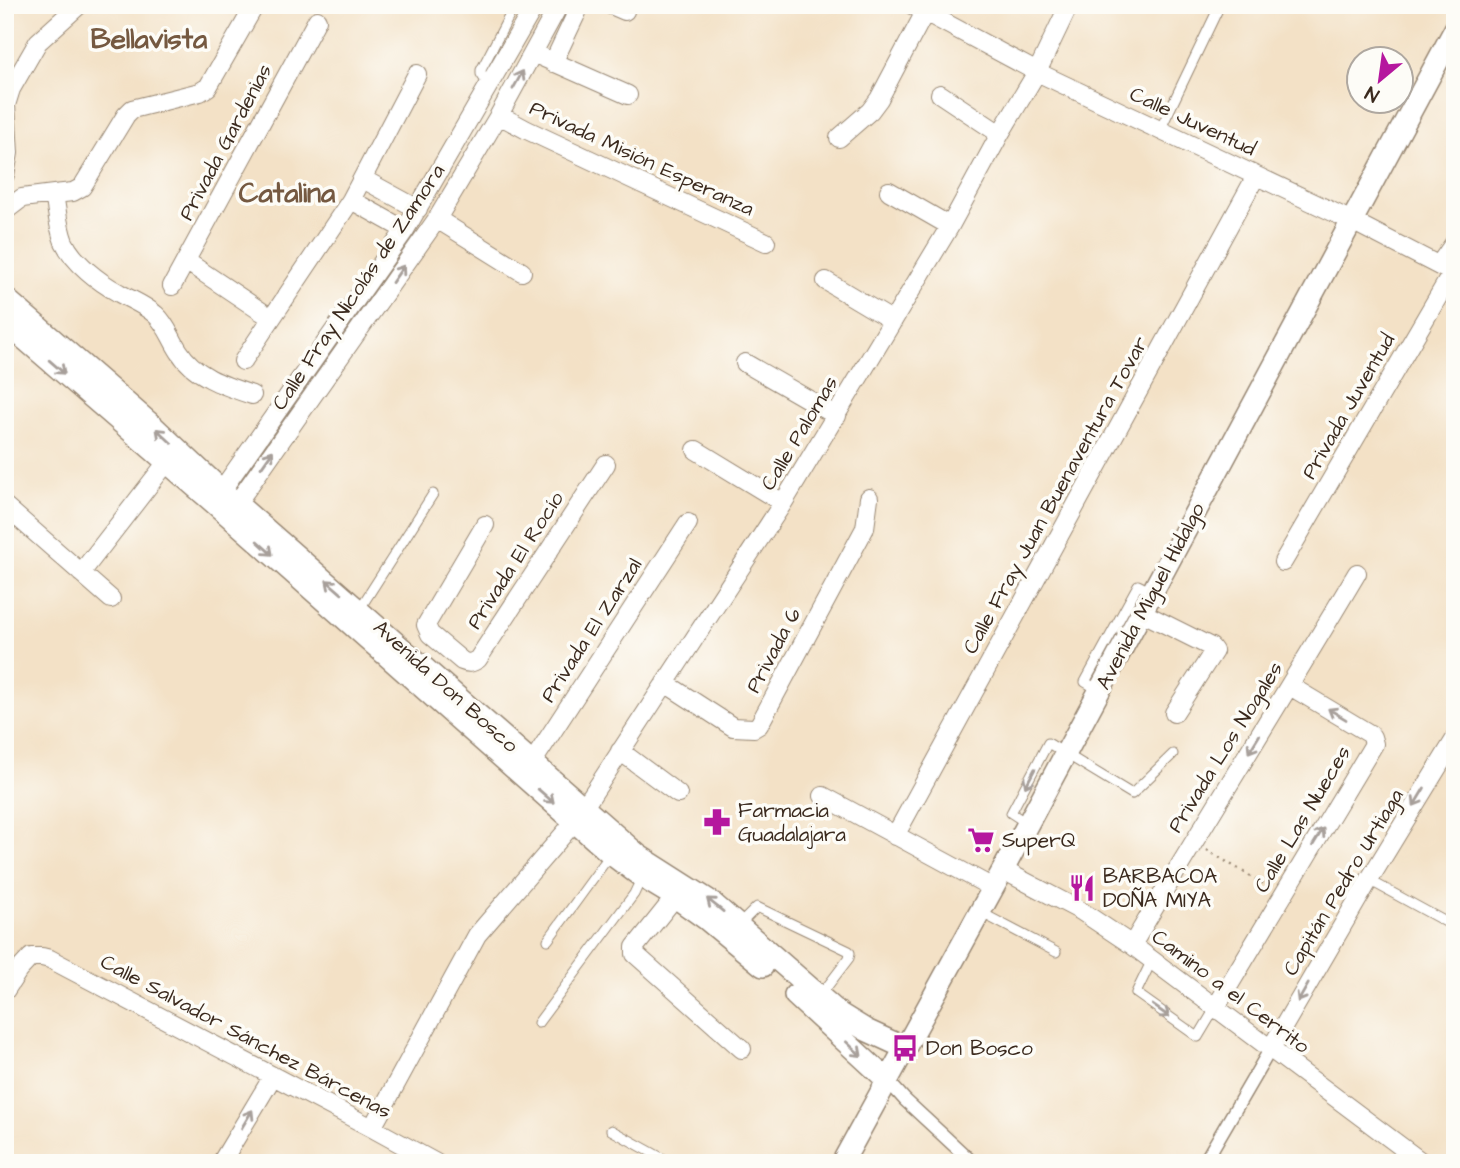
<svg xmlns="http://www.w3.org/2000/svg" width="1460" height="1168" font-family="'Architects Daughter',sans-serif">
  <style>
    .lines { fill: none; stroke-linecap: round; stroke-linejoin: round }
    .service-casing { stroke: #978672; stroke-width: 11 }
    .pedestrian-casing { stroke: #978672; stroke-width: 15 }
    .minor-casing { stroke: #978672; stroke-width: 20 }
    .tertiary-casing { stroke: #978672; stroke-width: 24 }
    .path { stroke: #978672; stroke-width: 2.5; stroke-dasharray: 2 5; stroke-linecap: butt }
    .service { stroke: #fff; stroke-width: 9 }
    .pedestrian { stroke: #fff; stroke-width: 12 }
    .minor { stroke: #fff; stroke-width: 18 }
    .tertiary { stroke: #fff; stroke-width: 21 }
    .oneway { stroke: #a79f9a }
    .labels { text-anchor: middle; stroke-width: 7; stroke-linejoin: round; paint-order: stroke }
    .street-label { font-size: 21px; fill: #3b2a1e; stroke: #fdfcf7 }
    .poi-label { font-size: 21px; fill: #3b2a1e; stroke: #fdfcf7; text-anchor: start }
    .district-label { font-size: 28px; font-weight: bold; fill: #755941; stroke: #fdfcf7 }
  </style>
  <rect width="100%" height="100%" fill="#fdfcf7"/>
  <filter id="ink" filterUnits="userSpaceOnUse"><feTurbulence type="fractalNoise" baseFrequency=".0143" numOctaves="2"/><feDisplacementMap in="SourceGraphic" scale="14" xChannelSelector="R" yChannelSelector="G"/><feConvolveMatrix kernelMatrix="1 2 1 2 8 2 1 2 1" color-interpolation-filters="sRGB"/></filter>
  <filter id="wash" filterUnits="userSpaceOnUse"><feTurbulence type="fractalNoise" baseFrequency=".00686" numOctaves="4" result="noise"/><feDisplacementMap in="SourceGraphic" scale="28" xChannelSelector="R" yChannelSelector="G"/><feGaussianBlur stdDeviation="1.57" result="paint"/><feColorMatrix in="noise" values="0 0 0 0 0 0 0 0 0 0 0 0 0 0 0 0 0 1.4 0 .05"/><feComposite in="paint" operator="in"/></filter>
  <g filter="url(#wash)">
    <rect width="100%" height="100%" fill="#f3e1c6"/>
  </g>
  <g filter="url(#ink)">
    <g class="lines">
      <defs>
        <path id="service" d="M489,86L481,74V70L515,5
          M1160,130L1220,5
          M359,610L433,494
          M1099,690L1085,682L1138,585L1152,592
          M1028,824L1011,813L1048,743L1132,794L1173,754
          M1369,880L1455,927
          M980,912L1056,952
          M739,925L757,907L849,951L850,953L849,958L820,996
          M548,940L610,855
          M1152,960L1136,993L1198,1037L1216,1007
          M538,1023L634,894L642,877
          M611,1130L671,1163"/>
        <path id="pedestrian" d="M887,1080L905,1100L973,1163
          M1204,1163L1271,1048"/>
        <path id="minor" d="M611,5L625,11
          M912,5L1037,72L1352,221L1455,274
          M533,53L628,95
          M553,63L580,6L578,5
          M940,94L1000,134
          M499,115L527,130L766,242
          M839,138L870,111L879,99L925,12
          M5,175L9,153L6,105L11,89L38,42L79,5
          M363,179L418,209
          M889,191L950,226
          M54,194L73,192L82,187L126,115L132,109L200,92L208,87L255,5
          M351,200L405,230
          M5,211L22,198L54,194C57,210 58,227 64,242C74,263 99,282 119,293C131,300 145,305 156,315C167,325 171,339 179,351C194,376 225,386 252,395
          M437,219L522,272
          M186,261L271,318
          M1439,265L1455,242
          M826,281L893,321
          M172,286L317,20
          M243,361L351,200L417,74
          M745,363L837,416
          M696,450L783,503
          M214,501L405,230L535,5
          M5,506L111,599
          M230,513L437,219L499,115L559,5
          M485,525L426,625L430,634L462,661C469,664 472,663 478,659L606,464
          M1283,562L1452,273
          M81,573L167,462
          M1141,612L1211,647L1214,651L1174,713
          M665,683L733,727L754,728L759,725L865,528L869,498
          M620,751L678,794
          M532,763L688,523
          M823,796L993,888
          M895,836L1256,176
          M1003,870L1081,911L1132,945L1423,1163
          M675,897L635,947V954L742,1049
          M1132,945C1206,820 1283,698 1357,573
          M5,991L18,971L31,957H42L50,959L372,1128L436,1163
          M1216,1007L1374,744L1372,737L1370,734L1290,686
          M1271,1048L1369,880L1455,739
          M372,1128L477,935L575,821L783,503L950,226L1000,134L1037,72L1069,5
          M221,1163L273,1076"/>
        <path id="tertiary" d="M5,298L153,426L222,491L638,855L710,901L840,1014L866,1030L905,1048
          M5,322L213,502L611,854L642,877L675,897L706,919L763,966
          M795,995L887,1080
          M842,1163L1003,870L1455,29"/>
      </defs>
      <use href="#service" class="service-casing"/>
      <use href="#pedestrian" class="pedestrian-casing"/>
      <use href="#minor" class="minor-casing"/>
      <use href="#tertiary" class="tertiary-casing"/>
      <path class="path" d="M1207,850L1270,888
        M5,945L15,950"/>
      <use href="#service" class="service"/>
      <use href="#pedestrian" class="pedestrian"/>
      <use href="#minor" class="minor"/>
      <use href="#tertiary" class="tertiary"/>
    </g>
    <defs><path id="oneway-shaft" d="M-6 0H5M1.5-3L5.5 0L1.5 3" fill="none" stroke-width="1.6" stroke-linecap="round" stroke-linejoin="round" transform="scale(1.75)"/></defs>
    <g class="oneway">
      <use href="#oneway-shaft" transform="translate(518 80) rotate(-61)"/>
      <use href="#oneway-shaft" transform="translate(398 274) rotate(-55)"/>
      <use href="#oneway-shaft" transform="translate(57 367) rotate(41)"/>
      <use href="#oneway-shaft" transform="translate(164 436) rotate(-137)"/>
      <use href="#oneway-shaft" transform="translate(267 459) rotate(-55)"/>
      <use href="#oneway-shaft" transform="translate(265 548) rotate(42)"/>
      <use href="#oneway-shaft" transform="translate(334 587) rotate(-139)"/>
      <use href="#oneway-shaft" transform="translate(1337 714) rotate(-149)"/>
      <use href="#oneway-shaft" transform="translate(1254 744) rotate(122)"/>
      <use href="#oneway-shaft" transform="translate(1030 778) rotate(118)"/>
      <use href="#oneway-shaft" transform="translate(546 796) rotate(41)"/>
      <use href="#oneway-shaft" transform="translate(1419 797) rotate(121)"/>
      <use href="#oneway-shaft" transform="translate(1318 837) rotate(-58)"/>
      <use href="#oneway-shaft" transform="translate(715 905) rotate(-141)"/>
      <use href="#oneway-shaft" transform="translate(1303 993) rotate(120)"/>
      <use href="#oneway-shaft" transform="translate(1161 1011) rotate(35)"/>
      <use href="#oneway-shaft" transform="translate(854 1049) rotate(43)"/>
      <use href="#oneway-shaft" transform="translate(247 1119) rotate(-59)"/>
    </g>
  </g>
  <defs>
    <symbol id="pharmacy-bare" viewBox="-9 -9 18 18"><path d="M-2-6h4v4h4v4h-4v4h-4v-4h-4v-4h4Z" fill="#b5179e" stroke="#fdfcf7" stroke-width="2.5" paint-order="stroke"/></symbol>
    <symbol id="supermarket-bare" viewBox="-9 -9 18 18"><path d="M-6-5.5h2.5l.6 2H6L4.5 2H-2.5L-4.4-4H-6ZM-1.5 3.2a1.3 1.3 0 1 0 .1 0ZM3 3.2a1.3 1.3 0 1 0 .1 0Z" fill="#b5179e" stroke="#fdfcf7" stroke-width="2.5" paint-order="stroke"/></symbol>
    <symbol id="restaurant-bare" viewBox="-9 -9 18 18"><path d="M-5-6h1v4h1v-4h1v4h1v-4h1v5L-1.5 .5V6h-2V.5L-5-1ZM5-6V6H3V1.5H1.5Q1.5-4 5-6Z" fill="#b5179e" stroke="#fdfcf7" stroke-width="2.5" paint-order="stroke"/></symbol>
    <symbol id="bus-bare" viewBox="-9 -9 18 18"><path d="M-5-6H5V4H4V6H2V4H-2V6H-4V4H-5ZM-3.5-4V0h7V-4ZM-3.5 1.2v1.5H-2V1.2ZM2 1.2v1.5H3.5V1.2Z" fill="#b5179e" stroke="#fdfcf7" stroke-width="2.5" paint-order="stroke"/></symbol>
  </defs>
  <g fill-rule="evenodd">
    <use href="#pharmacy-bare" x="698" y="803" width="38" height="38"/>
    <use href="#supermarket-bare" x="962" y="821" width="38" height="38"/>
    <use href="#restaurant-bare" x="1063" y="869" width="38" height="38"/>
    <use href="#bus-bare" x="886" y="1029" width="38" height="38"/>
  </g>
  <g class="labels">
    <g class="street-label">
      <text transform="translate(1193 121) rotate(25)" y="7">Calle Juventud</text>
      <text transform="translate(225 142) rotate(-62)" y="7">Privada Gardenias</text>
      <text transform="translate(642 158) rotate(25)" y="7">Privada Misión Esperanza</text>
      <text transform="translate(358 287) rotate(-56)" y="7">Calle Fray Nicolás de Zamora</text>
      <text transform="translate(1348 406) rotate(-60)" y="7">Privada Juventud</text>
      <text transform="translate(799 433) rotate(-59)" y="7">Calle Palomas</text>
      <text transform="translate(1055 495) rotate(-61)" y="7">Calle Fray Juan Buenaventura Tovar</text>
      <text transform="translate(515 560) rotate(-57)" y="7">Privada El Rocío</text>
      <text transform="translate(1150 596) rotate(-62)" y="7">Avenida Miguel Hidalgo</text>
      <text transform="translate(591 630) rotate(-57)" y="7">Privada El Zarzal</text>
      <text transform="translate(773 650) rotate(-62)" y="7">Privada 6</text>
      <text transform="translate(446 686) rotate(42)" y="7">Avenida Don Bosco</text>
      <text transform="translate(1225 747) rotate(-58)" y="7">Privada Los Nogales</text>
      <text transform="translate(1302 819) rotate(-59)" y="7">Calle Las Nueces</text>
      <text transform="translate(1343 882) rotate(-59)" y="7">Capitán Pedro Urtiaga</text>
      <text transform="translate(1231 991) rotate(37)" y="7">Camino a el Cerrito</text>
      <text transform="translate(246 1036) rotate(28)" y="7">Calle Salvador Sánchez Bárcenas</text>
    </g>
    <g class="poi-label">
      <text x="738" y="817">Farmacia<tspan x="738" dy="24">Guadalajara</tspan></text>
      <text x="1002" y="847">SuperQ</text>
      <text x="1103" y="883">BARBACOA<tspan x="1103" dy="24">DOÑA MIYA</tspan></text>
      <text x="926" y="1055">Don Bosco</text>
    </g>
    <g class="district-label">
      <text x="149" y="48">Bellavista</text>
      <text x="287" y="202">Catalina</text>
    </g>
  </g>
  <rect width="1460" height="1168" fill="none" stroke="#fdfcf7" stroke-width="28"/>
  <g transform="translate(1380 80) rotate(209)"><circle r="33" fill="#fdfcf7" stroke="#afa8a0" stroke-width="2"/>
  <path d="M0-5L12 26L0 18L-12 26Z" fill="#b5179e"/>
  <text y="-10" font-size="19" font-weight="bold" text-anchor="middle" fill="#3b2a1e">N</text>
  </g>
</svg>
